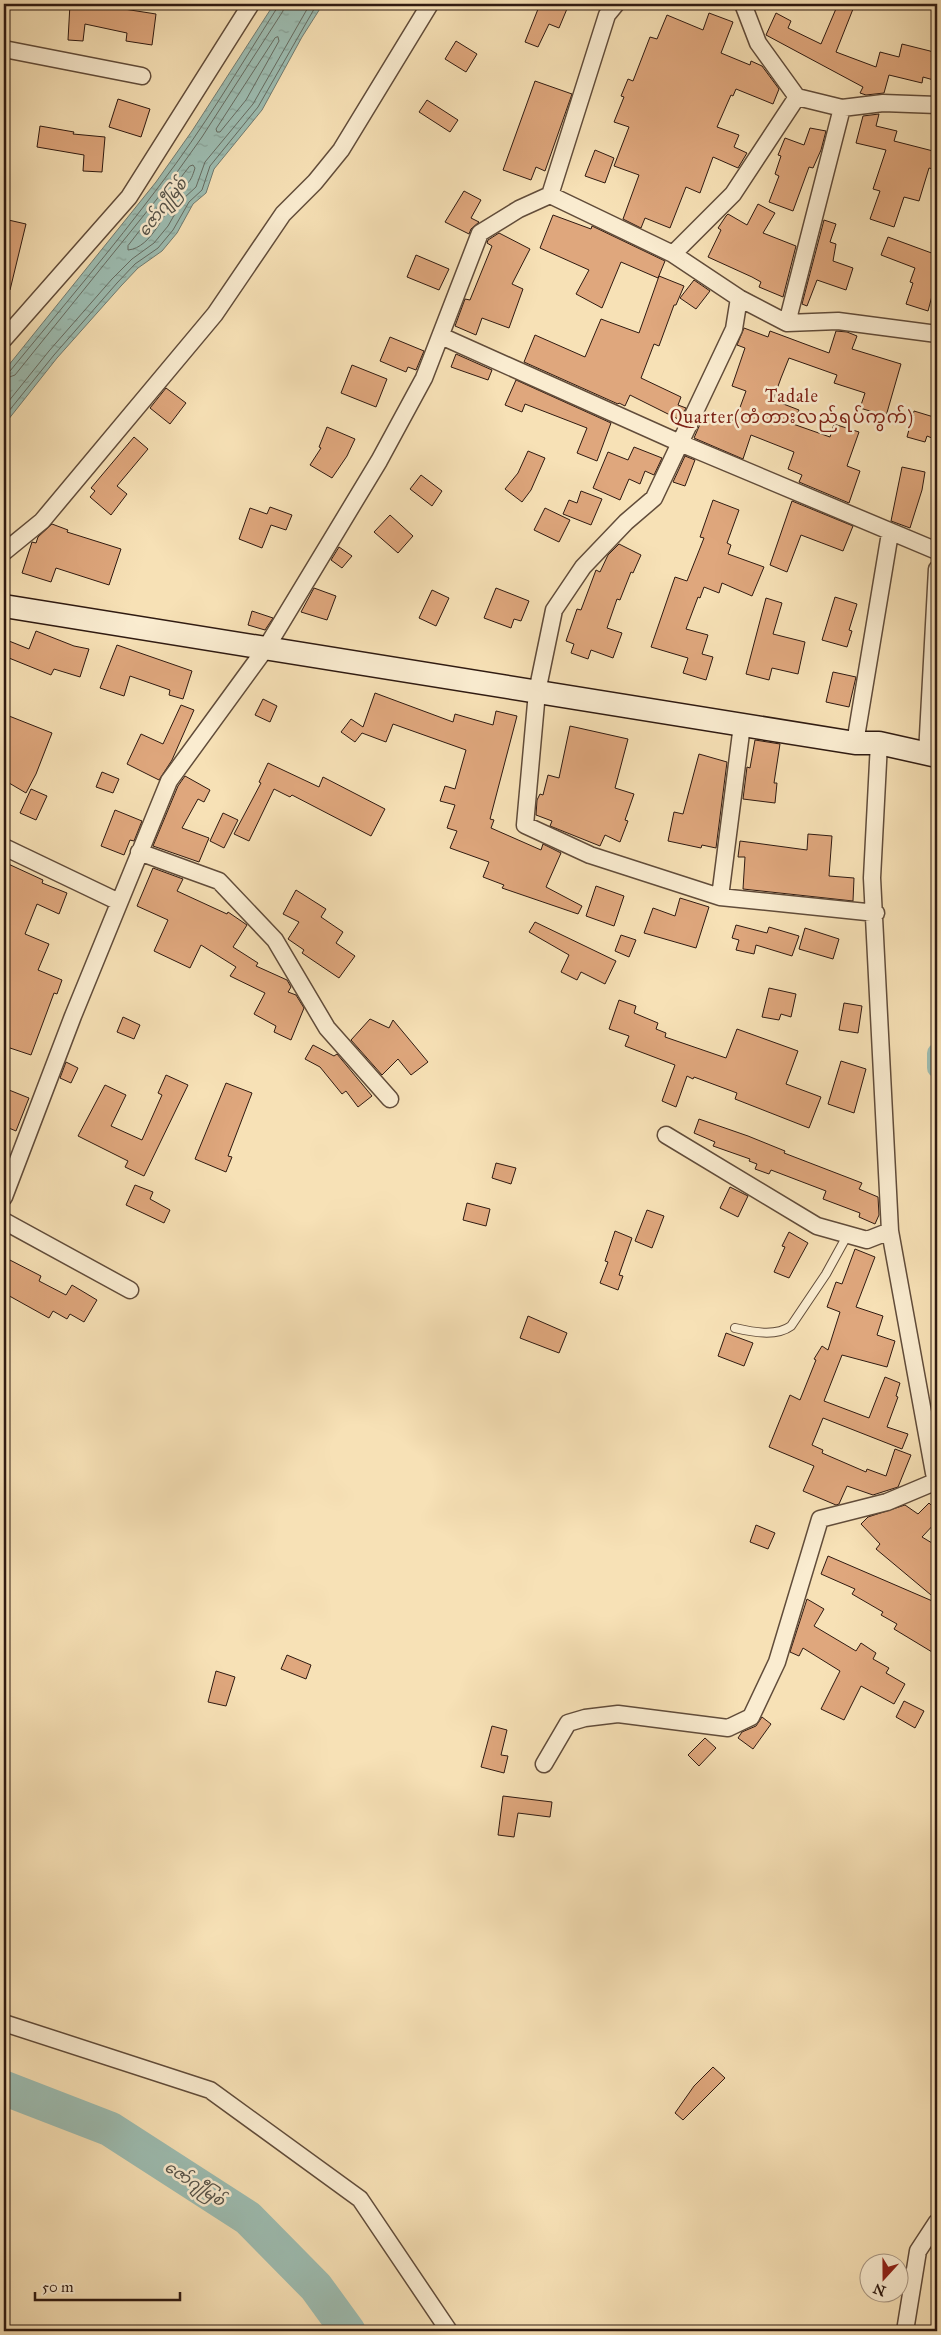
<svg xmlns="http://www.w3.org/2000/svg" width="941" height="2335" font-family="'IM FELL Great Primer','Noto Sans Myanmar',serif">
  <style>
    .water { fill: url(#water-ripples); stroke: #717c72 }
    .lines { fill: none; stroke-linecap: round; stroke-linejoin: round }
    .shore { stroke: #666c62; stroke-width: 1 }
    .canal { stroke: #9dbdb2; stroke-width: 20 }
    .river { stroke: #9dbdb2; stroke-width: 35 }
    .building { fill: #dfa77d; stroke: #2f1a11 }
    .lane-casing { stroke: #614c3a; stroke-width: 10 }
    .street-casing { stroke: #614c3a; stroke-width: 19 }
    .secondary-casing { stroke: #2f1a11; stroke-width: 25 }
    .lane { stroke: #faecd0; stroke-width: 8 }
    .street { stroke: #faecd0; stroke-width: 16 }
    .secondary { stroke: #faecd0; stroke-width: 22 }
    .labels { text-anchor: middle; stroke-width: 5; stroke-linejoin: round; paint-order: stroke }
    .water-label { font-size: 16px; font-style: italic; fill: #565349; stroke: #faecd0 }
    .quarter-label { font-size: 18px; letter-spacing: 1px; fill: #7a1f14; stroke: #faecd0 }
  </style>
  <defs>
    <pattern id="water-ripples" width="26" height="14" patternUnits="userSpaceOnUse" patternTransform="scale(1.25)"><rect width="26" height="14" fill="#9dbdb2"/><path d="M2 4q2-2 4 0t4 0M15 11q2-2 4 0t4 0" fill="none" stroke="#88a298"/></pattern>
  </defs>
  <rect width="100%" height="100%" fill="#f7e1b6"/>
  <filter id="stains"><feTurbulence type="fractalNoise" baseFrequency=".004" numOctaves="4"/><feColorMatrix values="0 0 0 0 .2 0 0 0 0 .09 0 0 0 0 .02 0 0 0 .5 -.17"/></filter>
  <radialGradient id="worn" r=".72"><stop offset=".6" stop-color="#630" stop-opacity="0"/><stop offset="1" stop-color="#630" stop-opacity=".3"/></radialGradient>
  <path class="water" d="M274,4H323L302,37L262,110L214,169L206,193L193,204L177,233L162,251L138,268L121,286L57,358L4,425V371L156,182L192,131Z"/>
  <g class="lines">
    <path class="shore" d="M278,37L279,41L246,100L220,132H217L216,129L275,38Z
      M190,166L193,165L195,168C190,185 188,181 178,193C166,209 152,248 128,250V246Z
      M4,373L10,371C60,310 112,249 160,185C203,129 239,68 277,8L278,4
      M4,379L15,375L165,189L202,137L283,11L284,4
      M4,407L49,351L112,279L132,259L154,243L168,226L184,198L196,187L205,162L253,104L310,4
      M4,417L54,355L117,283L135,264L158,248L173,230L189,202L202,190L210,166L258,107L317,4"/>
    <path class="canal" d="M937,1053V1068"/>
    <path class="river" d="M4,2088L110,2129L248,2218L316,2287L348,2331"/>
  </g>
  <path class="building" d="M70,4H105L124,9L156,14L152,45L126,41L127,33L85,24L83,41L68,40Z
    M540,4H569L559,28L549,24L538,47L525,42Z
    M838,4H855L836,52L876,67L880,52L899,57L902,44L930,51L937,54V81L923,77L922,83L889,75L884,93L866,95L860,93L863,87L766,35L776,13L791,21L788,28L821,44Z
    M709,13L733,22L721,53L750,65L751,61L762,66L779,89L773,104L736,89L733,96L731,95L717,127L739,135L734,147L747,153L738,168L713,157L700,193L686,187L670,228L645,218L641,228L623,219L639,175L614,166L629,127L614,122L624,97L621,96L628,79L633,81L650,37L657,39L667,15L703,30Z
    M456,41L477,54L466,72L445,59Z
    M535,81L572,94L545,171L536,167L531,180L503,170Z
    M118,99L150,109L141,137L109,127Z
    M427,100L458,120L450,132L419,112Z
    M879,114L876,126L897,131L894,141L937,152V170L929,168L919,201L904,197L894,227L870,219L880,191L873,189L886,150L856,143L863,116Z
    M40,126L74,132L73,134L105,137L102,172L83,171L84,155L37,147Z
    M810,128L826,131L821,150L813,168L809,167L793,211L769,202L779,176L775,174L781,156L778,155L785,138L804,145Z
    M595,150L614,158L605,183L585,176Z
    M464,191L481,200L471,218L479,222L471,229L469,234L445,222Z
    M758,204L775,213L763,233L796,246L783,297L759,287L761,282L752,277L708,257L721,230L718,228L726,216L728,214L747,225Z
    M553,215L591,229L592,226L665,261L658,278L621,262L602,308L576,294L589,270L540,248Z
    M4,219L26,224L10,290H4Z
    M824,220L836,224L830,242L836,244L833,261L853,268L846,290L817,280L807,306L802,304Z
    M499,233L530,249L512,284L523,289L509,328L482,318L476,335L455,326L465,299L470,300L492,246L487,243L488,240Z
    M888,237L937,255V277L928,311L906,304L913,283L910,282L915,268L881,255Z
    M416,255L449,269L439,290L407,277Z
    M659,276L684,286L676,305H674L659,346L654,344L641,378L681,397L678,405L686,408L680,420L630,395L625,406L619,403L618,404L524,362L535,335L585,357L601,319L639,333Z
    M694,280L710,291L696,309L680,298Z
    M744,328L768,337L770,331L829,353L836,331L847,332L857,336L852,349L901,364L886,416L860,408L865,393L834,383L837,375L789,358L781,378L773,400L799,410L793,424L830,437L834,424L859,432L847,466L860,471L849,503L799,482L802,475L788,469L794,452L751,435L743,459L694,438L704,415L719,421L721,416L735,421L746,391L732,386L745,348L737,345Z
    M390,337L424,351L416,370L408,367L406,372L380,361Z
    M456,354L492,370L488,380L451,367Z
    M352,365L387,379L376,407L341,393Z
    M516,380L611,423L597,461L577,453L587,428L525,404L522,412L505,405Z
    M166,388L186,403L170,424L150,408Z
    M914,411L937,418L932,438L927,436L925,442L907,437Z
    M327,427L355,439L347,456L332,478L310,465L321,448L319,447Z
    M134,437L148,449L117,486L127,494L111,515L90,497L95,491L91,488Z
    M634,447L662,458L654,475L645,471L640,484L629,479L620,500L593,488L608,452L628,460Z
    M528,451L545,458L531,490L522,502L505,489L518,473Z
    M685,456L695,460L685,486L673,482Z
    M902,467L925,472L922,490L910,528L891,521Z
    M421,475L442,491L432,506L410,489Z
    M581,491L602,499L591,525L563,514L569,500L577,503Z
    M713,500L739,510L727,543L731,545L728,554L764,567L752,596L722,583L719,593L704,587L700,598L698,597L686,629L708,635L702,654L713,657L706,680L683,673L688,658L651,647L675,577L687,581L704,538L700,537Z
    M792,501L853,526L843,551L801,535L787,572L770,565Z
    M270,507L292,515L286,530L271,525L262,548L239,539L250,508L267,514Z
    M545,508L570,520L559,542L534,530Z
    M390,515L413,536L398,553L374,532Z
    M52,524L68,530L67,532L121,549L109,585L56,568L51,582L22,573L32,542L36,543L38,537Z
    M619,544L641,555L633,573L631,572L620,600L617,599L607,628L622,633L613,658L591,650L588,659L571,653L574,644L566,641L577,609L581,610L596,570L600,572L608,555Z
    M339,547L352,556L342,568L331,560Z
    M314,588L336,596L327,620L301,612Z
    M496,588L529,601L521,621L514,619L511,628L484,618Z
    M432,590L449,598L436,626L419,618Z
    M835,597L857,604L849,630L852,631L847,647L822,640Z
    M766,598L782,603L773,634L805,642L798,674L772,668L769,680L746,674Z
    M252,611L273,618L265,630L248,625Z
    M36,631L74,646L89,649L80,677L54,669L51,675L4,656V639L29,649Z
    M117,645L192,671L183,699L169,695L170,690L130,676L124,696L100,688Z
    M833,672L856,677L849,707L826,702Z
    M375,693L453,722L455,714L493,725L496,711L517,716L490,819L494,820L491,828L541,850L543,844L561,853L546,887L582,906L578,914L502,888L504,885L483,877L489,862L450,848L457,831L447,828L455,805L440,801L445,786L455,789L466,750L393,724L386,742L362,733L355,742L341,732L351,719L363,727Z
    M263,699L277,706L270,722L255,715Z
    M181,705L194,710L172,760L159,780L127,764L141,734L163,744Z
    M4,714L52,733L36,774L26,793L4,780Z
    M570,726L628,739L615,788L634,794L625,820L628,821L620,842L605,835L600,846L550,826L552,821L536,815L537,800L540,794L543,795L548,775L559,778Z
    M755,740L780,744L774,783H777L775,803L743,799L747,767L750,768Z
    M699,754L727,762L716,848L702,845L701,848L668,841L674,812L683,814Z
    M268,763L319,787L323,777L385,809L371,836L292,795L290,797L274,789L249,841L234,834L261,783L259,782Z
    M102,772L119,779L113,793L96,787Z
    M185,776L210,790L204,802L198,799L182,828L209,838L199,862L153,846L178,786Z
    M31,789L47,796L36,820L20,813Z
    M115,810L142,821L134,841L130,840L124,855L101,846Z
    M223,813L238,820L224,848L210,841Z
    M808,834L832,836L829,876L854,878L853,901L743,889L745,857H738L740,841L807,850Z
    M4,862L43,880L42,883L67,893L59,914L37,904L25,934L49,944L38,970L62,980L57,994L54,993L31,1055L4,1046Z
    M153,868L183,879L177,891L227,914L228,912L247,925L233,947L258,963L256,966L287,980L291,987L288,992L296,995L304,1008L291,1040L274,1032L276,1026L254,1014L265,993L230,976L236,967L201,945L190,968L154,951L168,920L137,906Z
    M596,886L624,896L614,926L586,916Z
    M296,890L326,909L321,917L343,932L336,943L355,956L339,978L302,953L304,950L288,939L299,922L283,914Z
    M680,898L709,907L696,948L644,933L653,908L675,916Z
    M535,922L616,961L605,984L581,972L577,980L561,972L569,955L529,932Z
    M736,925L767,933L769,927L799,936L792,956L756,945L754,954L736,950L739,940L732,938Z
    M805,928L839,939L833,959L799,949Z
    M621,935L636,940L629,957L615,951Z
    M769,988L796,994L791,1017L781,1014L779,1020L762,1017Z
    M619,1000L636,1006L634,1013L658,1023L656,1029L666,1033L665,1037L726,1058L737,1029L798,1051L786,1084L821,1097L809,1128L735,1099L737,1093L694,1077L693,1079L687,1076L676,1107L662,1101L675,1065L625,1046L629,1036L609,1029Z
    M844,1003L862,1006L858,1033L839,1030Z
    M123,1017L140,1025L134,1039L117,1032Z
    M370,1019L389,1028L393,1020L428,1062L411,1075L398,1059L382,1075L351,1040Z
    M313,1045L334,1056L337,1054L372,1096L358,1107L346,1091L342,1094L320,1067L305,1059Z
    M841,1061L866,1069L854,1113L828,1104Z
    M66,1062L78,1068L71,1083L60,1078Z
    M166,1075L188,1085L144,1176L125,1167L128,1161L78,1136L105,1085L126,1095L111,1126L142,1140L162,1095L158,1093Z
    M226,1083L252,1093L228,1156L232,1157L226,1172L195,1159Z
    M4,1088L29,1098L16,1131L4,1126Z
    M699,1119L748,1136L785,1151L784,1153L862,1183L859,1189L878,1197L879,1215L875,1224L859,1217L860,1213L823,1199L826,1191L771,1170L769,1174L755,1169L757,1164L749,1161L750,1159L713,1146L715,1142L694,1133Z
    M496,1163L516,1168L511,1184L492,1178Z
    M135,1185L153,1192L150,1199L170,1210L164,1223L126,1205Z
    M730,1187L748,1196L738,1217L720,1208Z
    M467,1203L490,1209L486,1226L463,1220Z
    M647,1210L664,1216L652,1248L635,1241Z
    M615,1231L632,1238L619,1275L623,1276L618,1290L600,1283L608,1262L605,1261Z
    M789,1232L808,1243L789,1278L774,1272L785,1247L782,1246Z
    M855,1249L875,1257L856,1307L883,1316L877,1335L895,1341L887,1367L842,1355L824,1401L869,1418L885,1377L900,1383L896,1396L898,1397L887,1427L908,1434L902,1449L823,1418L812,1445L823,1450L822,1453L866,1472L867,1469L886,1476L895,1449L911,1455L898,1487L873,1495L847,1486L839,1504L836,1505L803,1491L814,1466L769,1447L790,1395L800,1400L816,1360L814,1359L822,1346L828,1350L840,1312L827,1307L836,1282L842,1284Z
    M4,1257L41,1276L39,1281L66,1295L72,1285L97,1300L84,1322L70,1314L67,1319L53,1311L49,1318L4,1293Z
    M528,1316L567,1333L559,1353L520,1338Z
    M726,1333L753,1343L744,1366L718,1356Z
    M929,1503L937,1511V1521L922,1537L937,1546V1600L876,1549L880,1544L861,1524L868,1517L905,1505L918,1514Z
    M756,1525L775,1533L768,1549L750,1542Z
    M828,1556L937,1603V1655L894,1629L897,1624L881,1615L883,1612L852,1594L855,1589L821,1574Z
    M807,1599L824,1609L814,1626L856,1651L861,1643L876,1653L873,1659L889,1668L886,1673L905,1684L894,1704L861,1686L844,1720L821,1709L840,1671L803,1648L799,1656L790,1652Z
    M287,1655L311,1665L306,1679L281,1669Z
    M216,1671L235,1677L226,1706L208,1702Z
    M904,1701L924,1711L915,1728L896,1717Z
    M762,1717L771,1724L753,1749L738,1738L742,1732L756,1726Z
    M492,1726L507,1730L501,1755L508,1756L504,1773L481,1767Z
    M705,1738L716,1748L699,1766L688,1755Z
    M503,1796L552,1802L550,1817L518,1813L514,1837L498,1835Z
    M713,2067L725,2078L683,2120L675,2113L694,2086Z"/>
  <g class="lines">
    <defs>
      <path id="lane" d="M735,1328C752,1332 776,1337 791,1326L826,1274L848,1234"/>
      <path id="street" d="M743,4L758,43L797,97L842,108L883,103L937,105
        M4,49L142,76
        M550,195L607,15L616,4
        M673,254L733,194L797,97
        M739,298L734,329L654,498L626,522L583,567L554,610L537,692L525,825L590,855L720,897L876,913
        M787,323L842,108
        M441,336L680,443L937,551
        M4,339L129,197L251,4
        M4,552L42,521L215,314L283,214L315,182L341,150L430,4
        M855,743L890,533
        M879,743L872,878L890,1231L934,1473L937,1477
        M927,754L937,569
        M4,847L119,902
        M139,852L219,881L275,940L327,1028L390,1099
        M720,897L742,725
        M666,1135L817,1226L867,1240L890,1231
        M4,1197L73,1016L169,781L266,648L379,461L424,378L480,233L519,209L550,195L673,254L739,298L787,323L838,321L937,334
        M4,1221L130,1290
        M544,1764L568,1723L585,1718L618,1714L728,1728L751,1717L777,1662L820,1519L887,1502L937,1481
        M4,2023L210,2090L360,2199L449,2331
        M905,2331L918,2251L937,2222"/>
      <path id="secondary" d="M4,606L855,743H879L937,756"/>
    </defs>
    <use href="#lane" class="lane-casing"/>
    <use href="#street" class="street-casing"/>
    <use href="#secondary" class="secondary-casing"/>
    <use href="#lane" class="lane"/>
    <use href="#street" class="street"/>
    <use href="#secondary" class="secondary"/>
  </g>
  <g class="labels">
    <g class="water-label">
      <text transform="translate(162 207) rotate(-52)" y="6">ဇော်ဂျီမြစ်</text>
      <text transform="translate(195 2183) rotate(33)" y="6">ဇော်ဂျီမြစ်</text>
    </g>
    <g class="quarter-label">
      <text x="792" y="402">Tadale<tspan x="792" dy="21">Quarter(တံတားလည်ရပ်ကွက်)</tspan></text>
    </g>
  </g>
  <rect width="941" height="2335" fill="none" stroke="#f7e1b6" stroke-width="20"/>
  <rect x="5" y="5" width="931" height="2325" fill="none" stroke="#2f1a11" stroke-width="2.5"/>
  <rect x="10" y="10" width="921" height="2315" fill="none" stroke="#2f1a11"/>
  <g transform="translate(884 2278) rotate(201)"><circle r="24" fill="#faecd0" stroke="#a99884"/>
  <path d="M0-4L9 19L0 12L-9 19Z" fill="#8f2418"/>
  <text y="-8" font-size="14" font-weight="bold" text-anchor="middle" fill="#2f1a11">N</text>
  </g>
  <path d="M35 2292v8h145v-8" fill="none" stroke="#2f1a11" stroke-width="2.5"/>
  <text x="42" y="2292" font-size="15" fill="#2f1a11" stroke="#faecd0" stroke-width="4" paint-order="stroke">50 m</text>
  <rect width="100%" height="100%" filter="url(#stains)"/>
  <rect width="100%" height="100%" fill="url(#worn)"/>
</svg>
